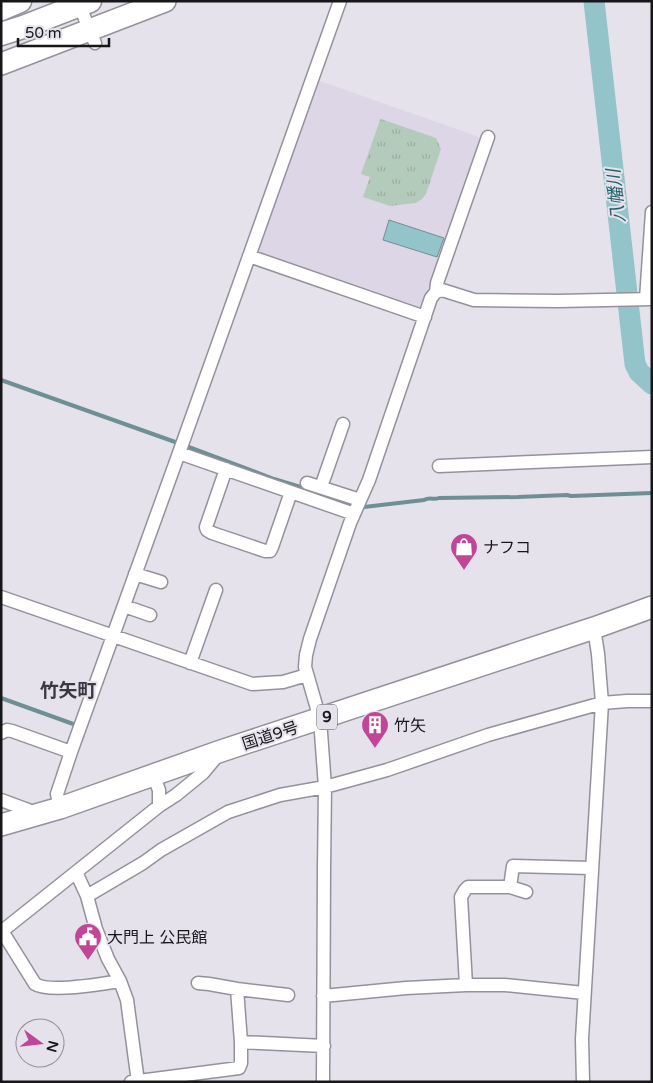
<svg xmlns="http://www.w3.org/2000/svg" width="653" height="1083" font-family="'Varela Round','Noto Sans JP',sans-serif">
  <style>
    .built { fill: #dcd6e7 }
    .grass { fill: url(#grass-tufts) }
    .water { fill: #93c4c9; stroke: #6e9094 }
    .lines { fill: none; stroke-linecap: round; stroke-linejoin: round }
    .stream { stroke: #6e9094; stroke-width: 4 }
    .river { stroke: #93c4c9; stroke-width: 21 }
    .minor-casing { stroke: #95919a; stroke-width: 15 }
    .trunk-casing { stroke: #95919a; stroke-width: 24 }
    .motorway-casing { stroke: #95919a; stroke-width: 25 }
    .minor { stroke: #fff; stroke-width: 12 }
    .trunk { stroke: #fff; stroke-width: 21 }
    .motorway { stroke: #fff; stroke-width: 22 }
    .labels { text-anchor: middle; stroke-width: 4; stroke-linejoin: round; paint-order: stroke }
    .shield { fill: #e5e2ec; stroke: #555358; stroke-width: 1 }
    .shield-label { font-size: 15px; font-weight: bold; fill: #171619 }
    .poi-label { font-size: 16px; fill: #171619; stroke: #e5e2ec; text-anchor: start }
    .street-label { font-size: 16px; fill: #171619; stroke: #e5e2ec }
    .water-label { font-size: 18px; font-style: italic; fill: #206168; stroke: #e5e2ec }
    .quarter-label { font-size: 19px; font-weight: bold; fill: #3b3840; stroke: #e5e2ec }
  </style>
  <defs>
    <pattern id="grass-tufts" width="24" height="20" patternUnits="userSpaceOnUse" patternTransform="scale(1.25)"><rect width="24" height="20" fill="#b3cbbb"/><path d="M3 7l-1-3M5 7V3M7 7l1-3M15 17l-1-3M17 17v-4M19 17l1-3" fill="none" stroke="#99aea0"/></pattern>
  </defs>
  <rect width="100%" height="100%" fill="#e5e2ec"/>
  <path class="built" d="M316,80L320,81L482,138L483,140L421,310L258,252L256,250Z"/>
  <path class="grass" d="M381,119L436,138L441,149L426,194L422,199L416,203L390,206L363,197L370,177L361,174L380,120Z"/>
  <path class="water" d="M389,220L444,238L437,257L383,240Z"/>
  <g class="lines">
    <path class="stream" d="M1,380L178,443L274,479L307,489
      M359,506L364,507L424,500C429,497 434,500 439,498L518,497L567,495L571,496L652,493
      M1,698L76,725"/>
    <path class="river" d="M594,1L635,364L639,372L652,384"/>
    <defs>
      <path id="minor" d="M83,14L95,43
        M249,256L425,317
        M436,292L437,283L488,137
        M646,299L652,212
        M179,453L354,514
        M439,466L652,457
        M226,469L206,527L207,530L212,533L265,551H270L272,547L291,492
        M307,483L360,500
        M321,487L343,424
        M135,574L161,582
        M1,597L252,684L283,682L307,675
        M124,606L150,615
        M190,663L216,590
        M1,733L7,730L12,731L71,752
        M153,775L159,790V806L176,795L203,773L218,755
        M1,800L28,810L33,816
        M60,808L57,794L71,752L179,453L340,1
        M76,872L87,896L96,929L108,959L120,981L127,1000L138,1082
        M510,887L513,866L591,868
        M526,892L510,887H468L465,890L461,897L466,985H505L584,993
        M87,896L143,863L161,850L228,812L280,795L325,787L387,770L488,735L602,703L627,701H652
        M2,931L35,984C49,993 102,984 120,981
        M1,932L159,806
        M198,983L209,984L237,989L288,995
        M237,989L241,1042L324,1046
        M323,996L406,988L466,985
        M131,1082L239,1068L241,1063V1042
        M323,1082L324,868L325,787L320,719L305,667L306,655L310,639L350,523L369,480L431,298L436,292L442,290L474,300L558,301L652,299
        M583,1082L582,1039L602,703L598,654L594,628"/>
      <path id="trunk" d="M1,64L165,1
        M1,825L60,808L221,751L594,628L652,607"/>
      <path id="motorway" d="M1,9L20,1
        M1,34L23,27L90,1"/>
    </defs>
    <use href="#minor" class="minor-casing"/>
    <use href="#trunk" class="trunk-casing"/>
    <use href="#motorway" class="motorway-casing"/>
    <use href="#minor" class="minor"/>
    <use href="#trunk" class="trunk"/>
    <use href="#motorway" class="motorway"/>
  </g>
  <defs>
    <symbol id="shop-pin" viewBox="-11 -11 22 30"><path d="M0 17L-7.5 6A9.5 9.5 0 1 1 7.5 6Z" fill="#c14698" stroke="#e5e2ec"/><path d="M-5-2.5h2.3a2.7 3.5 0 0 1 5.4 0H5L5.5 6h-11ZM-1.5-2.5h3a1.5 2.3 0 0 0-3 0Z" fill="#fff"/></symbol>
    <symbol id="building-pin" viewBox="-11 -11 22 30"><path d="M0 17L-7.5 6A9.5 9.5 0 1 1 7.5 6Z" fill="#c14698" stroke="#e5e2ec"/><path d="M-4-6H4V6H1V3H-1V6H-4ZM-2.5-4.3h1.7v1.8h-1.7ZM.8-4.3h1.7v1.8H.8ZM-2.5-1h1.7V.8h-1.7ZM.8-1h1.7V.8H.8Z" fill="#fff"/></symbol>
    <symbol id="civic-pin" viewBox="-11 -11 22 30"><path d="M0 17L-7.5 6A9.5 9.5 0 1 1 7.5 6Z" fill="#c14698" stroke="#e5e2ec"/><path d="M-.6-6.5H3V-4.5H.6V-3L4-1V1h2V6H-6V1h2V-1L-.6-3ZM-1.2 2.5V6h2.4V2.5Z" fill="#fff"/></symbol>
  </defs>
  <g fill-rule="evenodd">
    <use href="#shop-pin" x="448" y="531" width="32" height="43"/>
    <use href="#building-pin" x="359" y="709" width="32" height="43"/>
    <use href="#civic-pin" x="72" y="921" width="32" height="43"/>
  </g>
  <g class="labels">
    <rect class="shield" x="317" y="704.5" width="20" height="25" rx="4"/>
    <g class="shield-label">
      <text x="327" y="722">9</text>
    </g>
    <g class="poi-label">
      <text x="483" y="553">ナフコ</text>
      <text x="394" y="731">竹矢</text>
      <text x="107" y="943">大門上 公民館</text>
    </g>
    <g class="street-label">
      <text transform="translate(270 735) rotate(-18)" y="6">国道9号</text>
    </g>
    <g class="water-label">
      <text transform="translate(616 196) rotate(-96)" y="6">八幡川</text>
    </g>
    <g class="quarter-label">
      <text x="68" y="697">竹矢町</text>
    </g>
  </g>
  <rect width="653" height="1083" fill="none" stroke="#171619" stroke-width="5"/>
  <g transform="translate(40 1043) rotate(105)"><circle r="24" fill="#e5e2ec" stroke="#939098"/>
  <path d="M0-4L9 19L0 12L-9 19Z" fill="#c14698"/>
  <text y="-8" font-size="14" font-weight="bold" text-anchor="middle" fill="#171619">N</text>
  </g>
  <path d="M18 38v8h91v-8" fill="none" stroke="#171619" stroke-width="2.5"/>
  <text x="25" y="38" font-size="15" fill="#171619" stroke="#e5e2ec" stroke-width="4" paint-order="stroke">50 m</text>
</svg>
